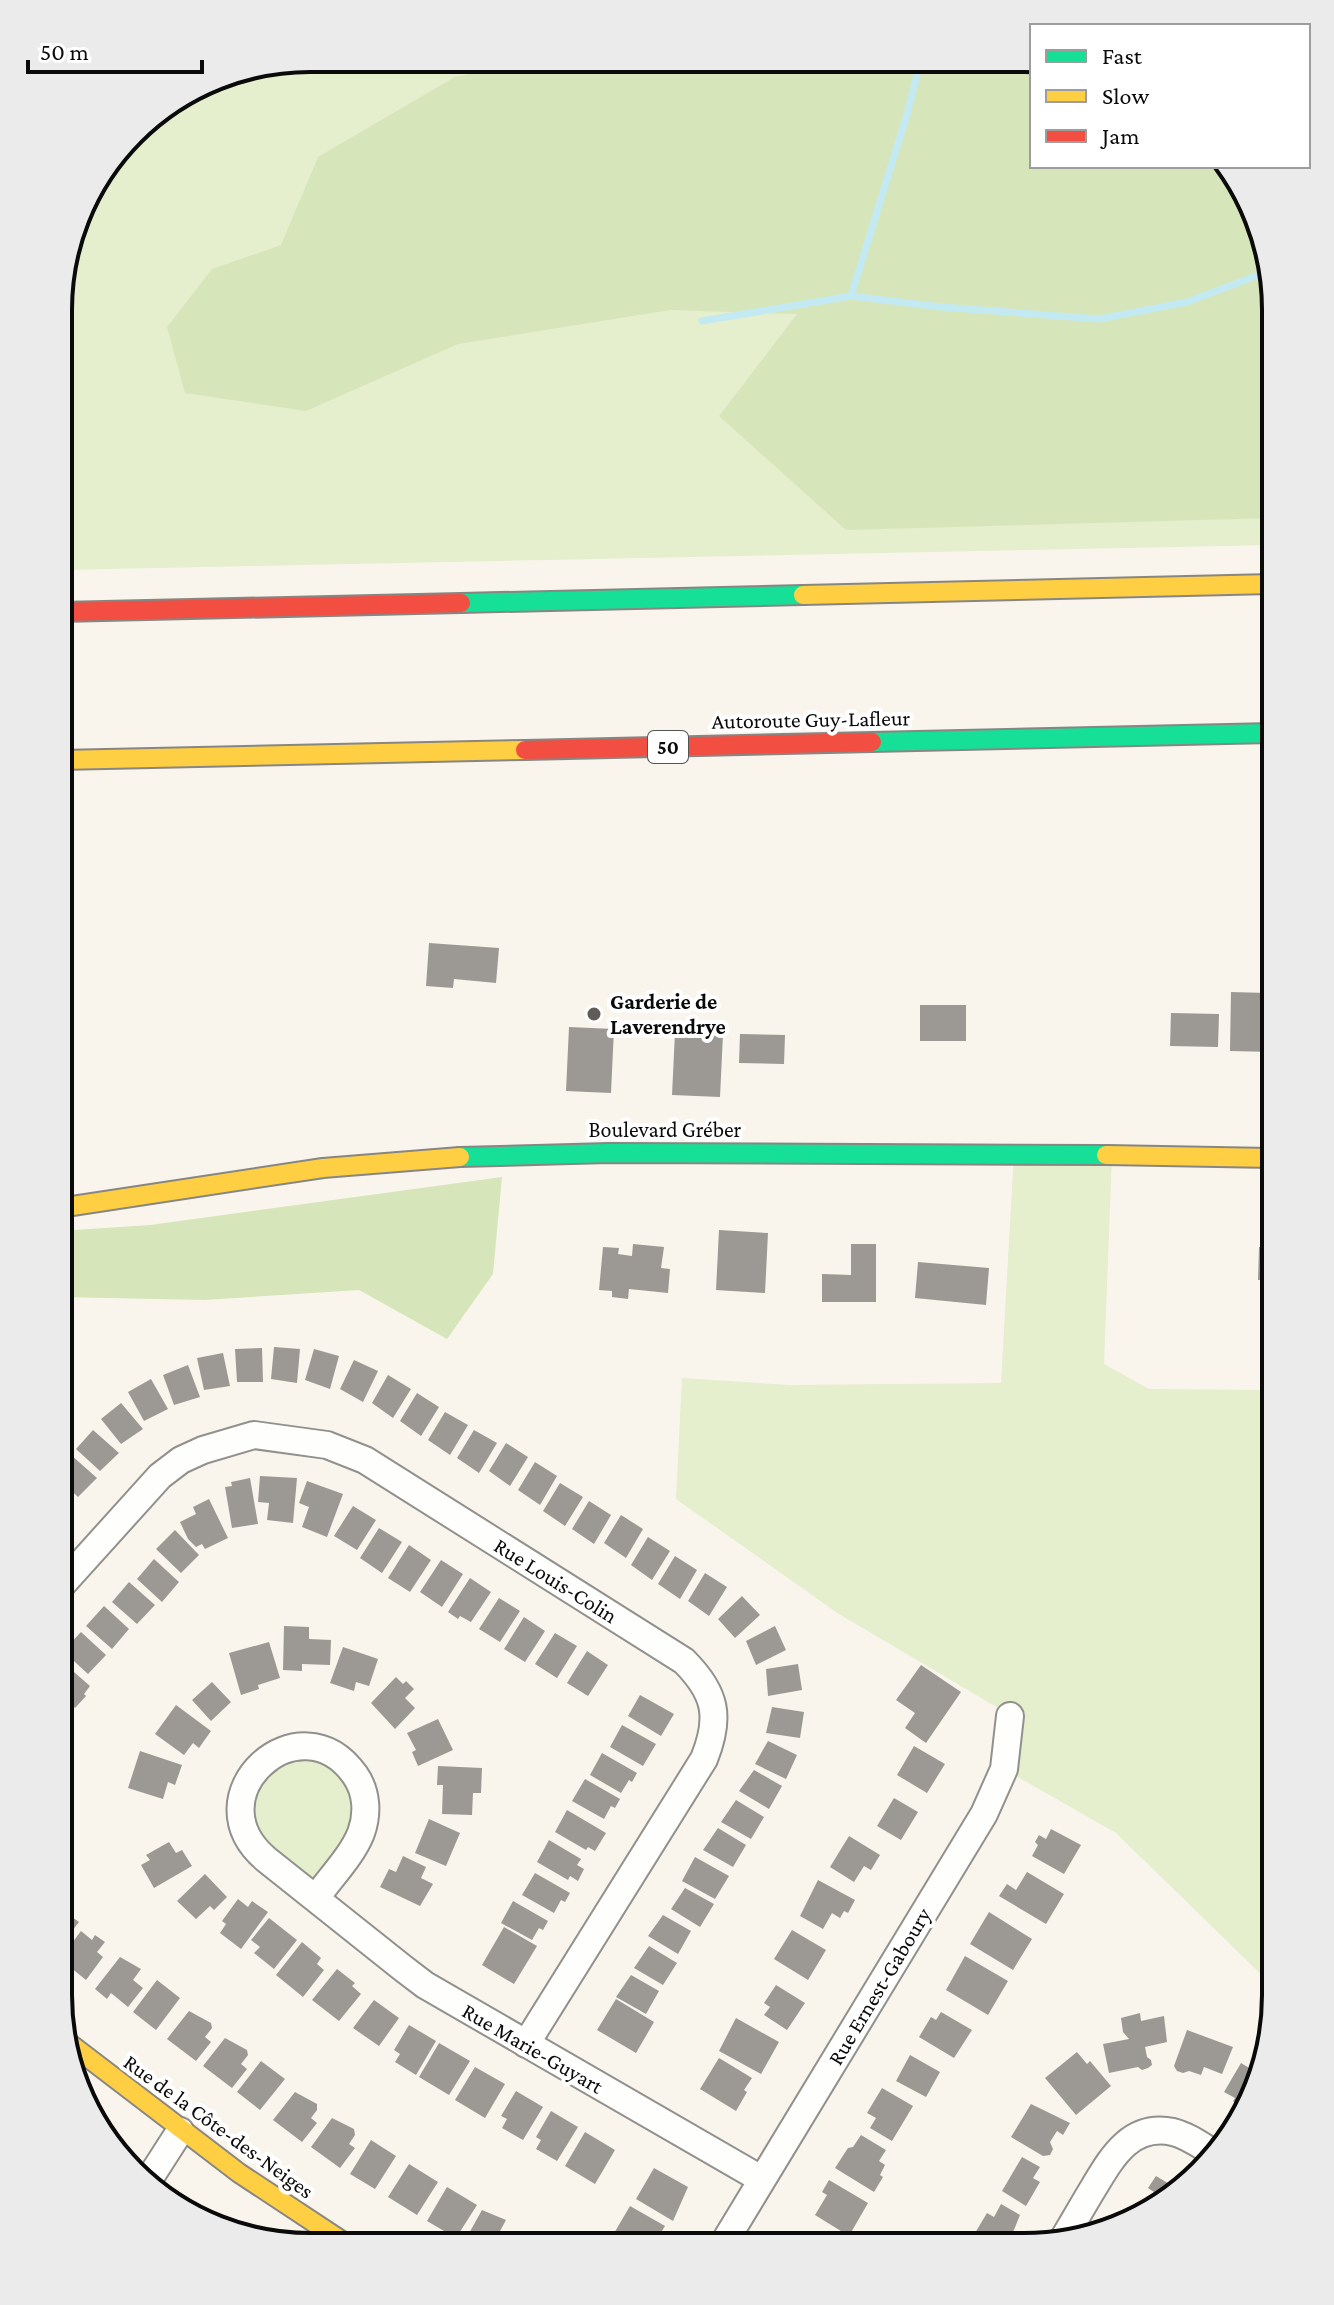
<svg xmlns="http://www.w3.org/2000/svg" width="1334" height="2305" font-family="'Crimson Pro',serif">
  <style>
    .green { fill: #e5eecd }
    .forest { fill: #d7e6ba }
    .lines { fill: none; stroke-linecap: round; stroke-linejoin: round }
    .stream { stroke: #c3e9f3; stroke-width: 7 }
    .building { fill: #9c9894 }
    .street-casing { stroke: #92908c; stroke-width: 30 }
    .fast-casing { stroke: #888683; stroke-width: 22 }
    .slow-casing { stroke: #888683; stroke-width: 22 }
    .jam-casing { stroke: #888683; stroke-width: 22 }
    .street { stroke: #fefefc; stroke-width: 26 }
    .fast { stroke: #16e098; stroke-width: 18 }
    .slow { stroke: #ffcf43; stroke-width: 18 }
    .jam { stroke: #f24e42; stroke-width: 18 }
    .poi-dot { fill: #5e5c59; stroke: #fff; stroke-width: 3 }
    .labels { text-anchor: middle; stroke-width: 8; stroke-linejoin: round; paint-order: stroke }
    .shield { fill: #fff; stroke: #545454; stroke-width: 2 }
    .shield-label { font-size: 20px; font-weight: bold; fill: #0a0a0a }
    .street-label { font-size: 22px; fill: #0a0a0a; stroke: #fff }
    .poi-label { font-size: 22px; font-weight: bold; fill: #0a0a0a; stroke: #fff; text-anchor: start }
    .rim { fill: none; stroke: #0a0a0a; stroke-width: 4 }
  </style>
  <rect width="100%" height="100%" fill="#f9f5ed"/>
  <path class="green" d="M310,58L1032,63V166H1221L1262,229L1276,310V545L60,570V278L84,198L144,121L214,77Z
    M1014,1153L1112,1154L1104,1364L1149,1389L1276,1390L1275,1988L1116,1833L1004,1769L1010,1715L839,1614L676,1499L682,1378L789,1385L1001,1383Z
    M318,1748L366,1808L316,1898L241,1814L247,1780Z"/>
  <path class="forest" d="M535,59L1032,63V166H1221L1262,229L1276,310V518L846,530L719,416L797,314L670,310L458,344L306,411L185,393L167,327L212,269L281,245L318,157L455,77Z
    M502,1177L493,1274L447,1339L359,1290L205,1300L59,1297V1231L150,1225Z"/>
  <g class="lines">
    <path class="stream" d="M851,296L907,114L920,62
      M702,321L851,296L941,307L1099,319L1187,302L1269,271"/>
  </g>
  <path class="building" d="M429,943L499,948L496,983L454,979L453,988L426,986Z
    M1231,992L1268,993L1267,1014H1276V1052L1230,1051Z
    M920,1005H966V1041H920Z
    M1171,1013L1219,1014L1218,1047L1170,1046Z
    M569,1027L614,1029L611,1093L566,1091Z
    M675,1032L723,1034L720,1097L672,1095Z
    M740,1034L785,1035L784,1064L739,1063Z
    M719,1230L768,1233L765,1293L716,1290Z
    M633,1244L664,1247L661,1268L670,1269L668,1293L629,1289L628,1299L612,1297V1291L599,1290L603,1247L619,1248L618,1254L632,1256Z
    M851,1244H876V1302H822V1274L851,1275Z
    M1259,1247H1276V1281L1258,1280Z
    M918,1262L989,1268L986,1305L915,1298Z
    M274,1347L300,1349L297,1383L271,1379Z
    M262,1348L263,1382H237L235,1349Z
    M314,1349L339,1356L330,1389L305,1380Z
    M223,1353L230,1386L204,1390L197,1358Z
    M354,1360L378,1371L363,1402L340,1389Z
    M188,1365L200,1397L174,1405L163,1375Z
    M388,1375L411,1389L393,1418L372,1403Z
    M151,1379L168,1409L144,1421L128,1392Z
    M417,1393L439,1407L421,1436L400,1421Z
    M121,1403L143,1429L121,1444L101,1419Z
    M445,1412L468,1425L450,1455L428,1440Z
    M93,1430L119,1453L100,1471L76,1449Z
    M474,1430L497,1443L479,1473L457,1458Z
    M506,1443L528,1457L510,1486L489,1471Z
    M71,1455L97,1478L78,1497L59,1479V1469Z
    M535,1462L557,1476L540,1505L518,1490Z
    M260,1476L297,1478L293,1523L267,1520L269,1503L258,1502Z
    M250,1478L258,1524L232,1528L225,1487L232,1486L231,1482Z
    M307,1481L343,1494L327,1537L302,1527L309,1507L299,1503Z
    M560,1483L583,1497L565,1526L543,1511Z
    M59,1490L71,1501L61,1513L59,1511Z
    M209,1499L228,1538L205,1549L202,1544L196,1547L188,1539L180,1522L196,1514L193,1507Z
    M589,1501L611,1515L594,1544L572,1529Z
    M353,1506L376,1520L357,1550L334,1536Z
    M621,1515L643,1529L626,1558L604,1543Z
    M379,1528L402,1542L382,1573L360,1558Z
    M175,1530L199,1555L181,1573L156,1549Z
    M648,1537L670,1551L652,1580L631,1565Z
    M409,1545L431,1560L410,1592L388,1578Z
    M675,1556L697,1570L680,1599L658,1584Z
    M154,1559L179,1582L162,1602L137,1579Z
    M441,1560L463,1574L442,1607L420,1592Z
    M705,1573L727,1587L709,1616L688,1601Z
    M470,1578L491,1592L471,1622L460,1616L458,1619L448,1612Z
    M129,1582L155,1605L137,1624L112,1602Z
    M742,1596L760,1615L735,1638L718,1619Z
    M499,1598L520,1611L500,1642L479,1629Z
    M104,1606L129,1629L112,1649L86,1626Z
    M524,1617L545,1631L525,1662L504,1649Z
    M284,1626L309,1627V1639L331,1640L330,1665L302,1664V1671L283,1670Z
    M775,1626L786,1650L756,1665L746,1641Z
    M81,1632L106,1655L88,1674L63,1651Z
    M555,1633L577,1646L557,1678L535,1664Z
    M269,1642L280,1678L258,1685L259,1689L241,1695L229,1653Z
    M343,1647L378,1659L369,1686L356,1682L354,1691L330,1683Z
    M587,1651L608,1665L588,1696L567,1683Z
    M58,1658L90,1686L84,1694L86,1696L75,1708L58,1693Z
    M798,1664L802,1690L768,1696L766,1669Z
    M921,1665L961,1692L926,1743L905,1728L915,1713L896,1700Z
    M396,1677L403,1684L406,1681L414,1689L405,1698L415,1708L395,1729L371,1703Z
    M212,1682L231,1702L211,1721L192,1700Z
    M640,1695L674,1714L661,1736L628,1716Z
    M58,1703L68,1712L58,1728Z
    M176,1705L211,1731L199,1748L193,1743L184,1755L155,1734Z
    M772,1707L804,1712L800,1738L766,1733Z
    M438,1719L453,1750L418,1766L412,1752L416,1750L407,1733Z
    M622,1725L656,1744L643,1766L610,1747Z
    M768,1741L797,1755L786,1779L755,1764Z
    M914,1746L945,1764L927,1793L897,1775Z
    M140,1751L182,1765L175,1785L168,1782L163,1799L128,1788Z
    M602,1753L637,1773L632,1782L629,1780L621,1793L590,1775Z
    M438,1766L482,1768L481,1793H473L472,1815L442,1814L443,1785H437Z
    M754,1770L782,1786L769,1809L739,1791Z
    M585,1779L620,1799L615,1808L611,1806L604,1819L572,1801Z
    M894,1798L918,1812L901,1840L877,1826Z
    M736,1800L764,1817L751,1839L721,1822Z
    M567,1810L606,1833L595,1851L588,1847L586,1850L555,1832Z
    M429,1819L460,1833L446,1866L415,1853Z
    M718,1828L746,1845L733,1867L703,1850Z
    M1051,1829L1081,1845L1064,1874L1032,1856L1038,1845L1035,1842L1039,1835L1046,1839Z
    M849,1836L880,1855L871,1870L864,1866L854,1882L830,1867Z
    M549,1840L581,1859L577,1865L584,1869L578,1881L570,1876L568,1880L537,1862Z
    M169,1842L176,1853L182,1850L192,1866L154,1888L141,1865L150,1860L146,1855Z
    M403,1856L426,1867L421,1878L433,1884L420,1906L380,1887L389,1869L396,1872Z
    M695,1857L729,1876L715,1899L682,1881Z
    M1027,1872L1064,1894L1046,1924L999,1896L1007,1884L1016,1890Z
    M535,1873L570,1893L565,1902L561,1900L554,1913L522,1895Z
    M205,1874L227,1897L214,1910L210,1906L196,1919L177,1901Z
    M818,1880L855,1900L848,1913L844,1911L840,1918L832,1913L823,1929L800,1916Z
    M685,1888L714,1904L700,1927L671,1909Z
    M238,1899L248,1907L252,1901L268,1912L241,1949L220,1933L226,1924L222,1921Z
    M513,1901L548,1921L543,1930L539,1928L532,1940L501,1923Z
    M58,1907L79,1922L58,1949Z
    M989,1912L1032,1939L1013,1970L970,1944Z
    M663,1915L691,1931L678,1954L648,1936Z
    M269,1918L297,1940L274,1969L254,1953L260,1947L251,1940Z
    M504,1927L537,1946L514,1984L482,1965Z
    M792,1930L826,1950L808,1980L774,1959Z
    M81,1931L92,1940L95,1935L105,1942L97,1952L103,1957L86,1980L60,1959Z
    M302,1942L321,1958L317,1964L324,1970L303,1997L276,1975Z
    M649,1946L677,1963L663,1985L634,1968Z
    M965,1956L1008,1981L988,2015L946,1990Z
    M120,1957L141,1969L133,1980L143,1988L128,2007L111,1993L107,1999L95,1989Z
    M337,1969L355,1983L352,1986L361,1994L339,2021L312,2000Z
    M631,1975L659,1991L646,2014L616,1997Z
    M157,1980L180,1998L156,2030L133,2012Z
    M776,1985L805,2003L787,2030L764,2015L770,2007L764,2003Z
    M616,1999L654,2022L636,2053L597,2030Z
    M374,2000L399,2018L379,2046L353,2028Z
    M189,2011L211,2023L212,2028L205,2037L211,2042L196,2061L167,2039Z
    M941,2012L972,2030L954,2058L919,2037L931,2017L936,2020Z
    M1140,2013L1141,2021L1164,2016L1167,2042L1145,2047L1147,2057L1151,2060L1152,2065L1148,2068L1142,2070L1138,2067L1109,2073L1103,2044L1129,2039L1123,2032L1121,2018Z
    M736,2018L779,2042L761,2074L719,2051Z
    M409,2025L436,2041L416,2075L395,2062L400,2054L394,2050Z
    M1187,2030L1233,2047L1222,2074L1204,2067L1201,2075L1189,2071L1183,2073L1177,2071L1174,2066Z
    M225,2038L247,2050L248,2055L241,2064L247,2069L232,2088L203,2066Z
    M439,2043L470,2061L449,2095L419,2077Z
    M1077,2052L1087,2064L1090,2061L1111,2086L1076,2115L1045,2078Z
    M910,2055L940,2072L926,2097L896,2081Z
    M719,2058L752,2078L744,2090L747,2092L736,2111L700,2089Z
    M261,2061L285,2079L260,2110L237,2092Z
    M1241,2063L1261,2075L1257,2091L1245,2112L1233,2101L1235,2098L1224,2092Z
    M475,2067L505,2084L485,2118L455,2100Z
    M882,2088L913,2106L892,2141L870,2128L876,2118L867,2113Z
    M516,2091L543,2107L523,2140L502,2128L507,2119L501,2116Z
    M295,2092L317,2104V2110L311,2118L317,2123L302,2142L273,2120Z
    M1031,2104L1070,2123L1063,2135L1057,2131L1050,2142L1053,2149L1050,2155L1043,2156L1011,2137Z
    M551,2111L578,2127L557,2161L536,2149L541,2140L536,2137Z
    M332,2118L354,2129L355,2135L349,2144L355,2148L340,2168L311,2147Z
    M585,2132L615,2150L595,2184L565,2166Z
    M861,2135L886,2150L879,2161L885,2165L880,2175L883,2177L874,2192L835,2168L848,2148L853,2147Z
    M371,2140L396,2156L375,2189L350,2174Z
    M1022,2157L1040,2167L1033,2178L1040,2182L1026,2206L1002,2191Z
    M409,2164L438,2182L417,2215L388,2197Z
    M654,2168L688,2187L673,2221L636,2199Z
    M1156,2176L1181,2191L1142,2214L1139,2212L1154,2192L1148,2188Z
    M829,2180L868,2203L849,2236L815,2215L827,2195L822,2192Z
    M447,2187L477,2205L456,2238L427,2221Z
    M1001,2204L1020,2215L1007,2247H989L972,2238L987,2213L994,2217Z
    M630,2206L665,2226L653,2246H631L613,2235Z
    M482,2210L506,2220L499,2233L511,2240L508,2245L463,2244Z
    M524,2232L547,2246L516,2245Z
    M795,2237L811,2246H789Z"/>
  <g class="lines">
    <defs>
      <path id="street" d="M58,1589L160,1476L181,1460L203,1450L254,1435L327,1445L365,1460L684,1661C716,1693 721,1717 704,1759L526,2044
        M316,1898C330,1878 352,1856 361,1833C368,1814 367,1792 355,1775C300,1697 190,1796 267,1860L404,1969L425,1985L761,2179
        M146,2184L180,2131
        M1062,2241C1073,2223 1083,2205 1094,2187C1112,2157 1131,2123 1173,2132C1189,2136 1203,2147 1217,2155
        M722,2246L984,1814L1004,1769L1010,1716"/>
      <path id="fast" d="M461,603L803,595
        M872,742L1276,733
        M460,1157L609,1153L1106,1155"/>
      <path id="slow" d="M803,595L1276,584
        M60,760L525,750
        M1106,1155L1276,1158
        M59,1208L323,1168L460,1157
        M65,2040L239,2173L348,2245"/>
      <path id="jam" d="M60,612L461,603
        M525,750L872,742"/>
    </defs>
    <use href="#street" class="street-casing"/>
    <use href="#fast" class="fast-casing"/>
    <use href="#slow" class="slow-casing"/>
    <use href="#jam" class="jam-casing"/>
    <use href="#street" class="street"/>
    <use href="#fast" class="fast"/>
    <use href="#slow" class="slow"/>
    <use href="#jam" class="jam"/>
  </g>
  <circle class="poi-dot" cx="594" cy="1014" r="8"/>
  <g class="labels">
    <rect class="shield" x="648" y="731" width="40" height="32" rx="6"/>
    <g class="shield-label">
      <text x="668" y="754">50</text>
    </g>
    <g class="street-label">
      <text transform="translate(811 719) rotate(-1)" y="8">Autoroute Guy-Lafleur</text>
      <text x="665" y="1137">Boulevard Gréber</text>
      <text transform="translate(556 1580) rotate(32)" y="8">Rue Louis-Colin</text>
      <text transform="translate(879 1986) rotate(-59)" y="8">Rue Ernest-Gaboury</text>
      <text transform="translate(533 2048) rotate(30)" y="8">Rue Marie-Guyart</text>
      <text transform="translate(219 2126) rotate(36)" y="8">Rue de la Côte-des-Neiges</text>
    </g>
    <g class="poi-label">
      <text x="610" y="1009">Garderie de<tspan x="610" dy="25">Laverendrye</tspan></text>
    </g>
  </g>
  <path d="M0 0H1334V2305H0ZM310 72H1024A238 238 0 0 1 1262 310V1995A238 238 0 0 1 1024 2233H310A238 238 0 0 1 72 1995V310A238 238 0 0 1 310 72Z" fill="#ebebeb" fill-rule="evenodd"/>
  <path class="rim" d="M310 72H1024A238 238 0 0 1 1262 310V1995A238 238 0 0 1 1024 2233H310A238 238 0 0 1 72 1995V310A238 238 0 0 1 310 72Z"/>
  <rect x="1030" y="24" width="280" height="144" fill="#ffffff" stroke="#9d9d9d" stroke-width="2"/>
  <rect x="1046" y="50" width="40" height="12" fill="#16e098" stroke="#9d9d9d" stroke-width="2"/>
  <text x="1102" y="64" font-size="24" fill="#0a0a0a">Fast</text>
  <rect x="1046" y="90" width="40" height="12" fill="#ffcf43" stroke="#9d9d9d" stroke-width="2"/>
  <text x="1102" y="104" font-size="24" fill="#0a0a0a">Slow</text>
  <rect x="1046" y="130" width="40" height="12" fill="#f24e42" stroke="#9d9d9d" stroke-width="2"/>
  <text x="1102" y="144" font-size="24" fill="#0a0a0a">Jam</text>
  <path d="M28 60v12h174v-12" fill="none" stroke="#0a0a0a" stroke-width="4"/>
  <text x="40" y="60" font-size="24" fill="#0a0a0a" stroke="#ffffff" stroke-width="6" paint-order="stroke">50 m</text>
</svg>
